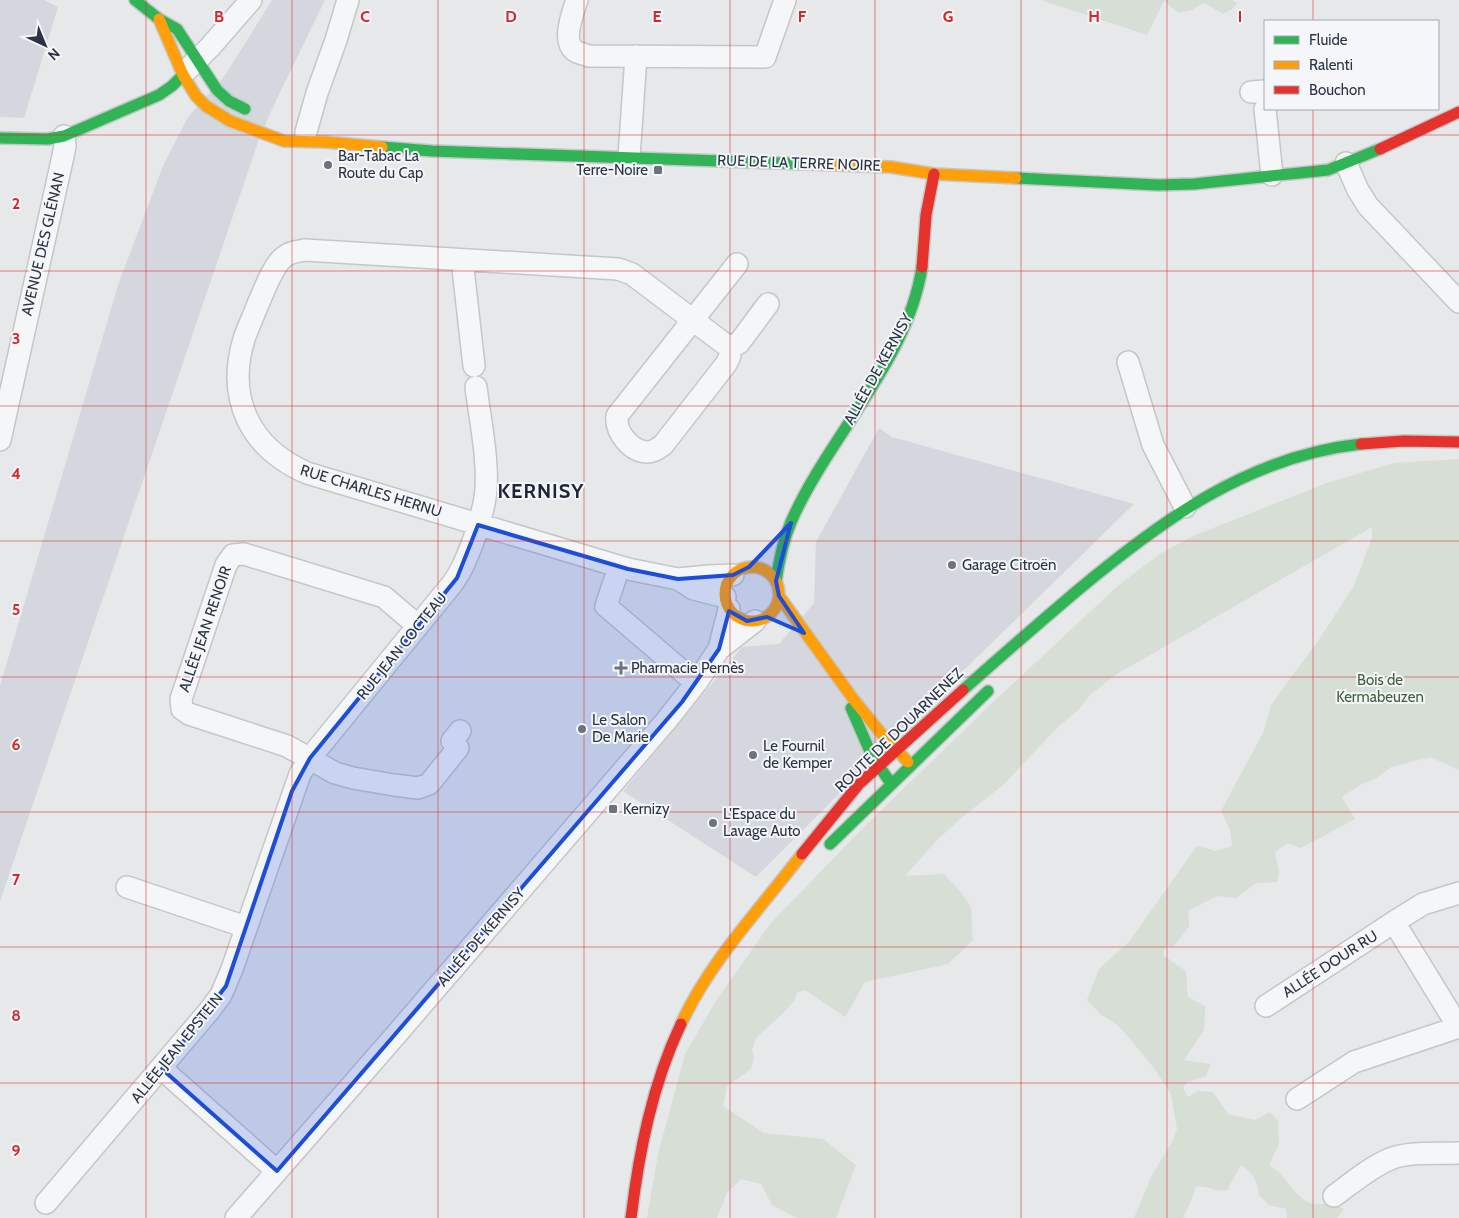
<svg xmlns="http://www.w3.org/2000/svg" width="1459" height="1218" font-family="Cabin,sans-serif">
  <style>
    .built { fill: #d4d7dd }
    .green { fill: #d6ded6 }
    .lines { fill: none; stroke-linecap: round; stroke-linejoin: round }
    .street-casing { stroke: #c4c6c8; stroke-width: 24 }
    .fast-casing { stroke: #c4c6c8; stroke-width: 14 }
    .slow-casing { stroke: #c4c6c8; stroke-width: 14 }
    .jam-casing { stroke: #c4c6c8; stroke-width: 14 }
    .street { stroke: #f5f6f7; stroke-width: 21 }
    .fast { stroke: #30b455; stroke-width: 11 }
    .slow { stroke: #ff9f0a; stroke-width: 11 }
    .jam { stroke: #e5322d; stroke-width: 11 }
    .marked { fill: #1d4ed8; fill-opacity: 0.2; stroke: #1d4ed8; stroke-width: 4; stroke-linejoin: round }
    .grid { fill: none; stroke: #d62828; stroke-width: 1; stroke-opacity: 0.55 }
    .poi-dot { fill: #6c737f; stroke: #f4f6f9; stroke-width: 2 }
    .labels { text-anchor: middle; stroke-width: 4; stroke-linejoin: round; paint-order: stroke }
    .poi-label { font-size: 15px; fill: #2b3445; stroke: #f4f6f9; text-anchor: start }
    .street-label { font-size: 15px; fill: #2b3445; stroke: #f4f6f9 }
    .park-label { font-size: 15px; fill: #3f6138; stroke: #f4f6f9 }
    .district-label { font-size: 20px; font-weight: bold; letter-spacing: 1px; fill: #1d2536; stroke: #f4f6f9 }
    .grid-label { font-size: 16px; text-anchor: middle; font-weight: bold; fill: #d62828; stroke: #f4f6f9; stroke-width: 4; stroke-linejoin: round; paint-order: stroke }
  </style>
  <rect width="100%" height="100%" fill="#e6e8ea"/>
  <path class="built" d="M0,0H44L58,7L24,118L0,117Z
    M272,0H325L273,107L258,142L0,901V686L118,285L163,166L188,117L224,77Z
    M879,428L892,437L1134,504L925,708L756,877L623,791L742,647L779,644L814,603L816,542Z"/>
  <path class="green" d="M1041,0H1232L1237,3L1231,10L1223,14L1204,3L1192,10L1179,13L1164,1L1147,35Z
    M1459,459V770L1430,757L1391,767L1375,779L1360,785L1342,797L1355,819L1301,848L1288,843L1275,852L1279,872L1277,882L1256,883L1236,898L1217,896L1188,911L1189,927L1173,947L1166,945L1163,955L1186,971L1188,997L1205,1006L1204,1030L1184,1060L1211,1064L1206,1076L1187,1082L1183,1087L1188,1097L1198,1091L1213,1092L1228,1114L1255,1120L1270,1112L1278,1121L1279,1144L1269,1165C1291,1177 1298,1214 1330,1202L1344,1209L1337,1218H1287L1286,1209L1269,1205L1259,1195C1258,1181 1253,1173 1241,1165L1227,1190C1216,1193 1206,1184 1196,1187L1190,1204L1183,1217L1185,1218H1134L1152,1175L1172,1142L1177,1129L1171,1094L1154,1068L1119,1026L1100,1014L1087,1000L1099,969L1129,942L1197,846L1216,851L1232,846L1230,830L1221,811L1264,731L1271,705L1320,638L1354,586L1372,538V527L1117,674L1091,694L1078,710L1058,727L1002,786L961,818L936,841L905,876L944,874L960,891L971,907L973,940L948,964L865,982L845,1017L805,990L798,992L794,1001L785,1011L756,1038L752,1050L754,1058L751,1069L727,1086L723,1106L764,1133L823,1139L856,1165L836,1218H799L793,1216L772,1205L761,1184L741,1179L727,1193L717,1218H647L658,1154L685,1054L716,1001L770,924L863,828L991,704L1120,584L1160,554L1193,536L1327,483L1394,463Z"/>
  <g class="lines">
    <defs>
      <path id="street" d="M577,0C573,12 562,40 574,50C577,53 584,54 589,56L765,57L785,0
        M187,70L210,47L251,0
        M1251,92L1265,91
        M1265,109L1272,175
        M306,132L317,93L336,40L348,0
        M629,157L636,56
        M1346,163L1358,190L1368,206L1459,302
        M462,260L474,366
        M730,348L739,343L768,304
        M1128,362L1153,445L1185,507
        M0,440L63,156L65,146L64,136
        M733,575L709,576L678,579L628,569L307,473C250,448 226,399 244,339C248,327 254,315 258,304C264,291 273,265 284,257C290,252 298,251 305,250L618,269L632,274L730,348V356L726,364L663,445C659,448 654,452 648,452C631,452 615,432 617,416L737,264
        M615,579L606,606L696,683
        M678,579L694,589L725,597
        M418,626L384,597L244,554L233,555L226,565L181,699L182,709L189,714L287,746L335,773L353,778L394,785L418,788L429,784L458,748L452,741L460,731
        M719,649L729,609
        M127,887L246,927
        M1394,922L1423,904L1459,893
        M1266,1006L1394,922L1459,1028
        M162,1069L277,1171
        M1297,1099L1354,1062L1459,1027
        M1334,1196C1352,1183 1369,1168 1390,1159C1410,1151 1437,1154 1459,1153
        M46,1203L209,1011L221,995L232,969L300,774L310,758L448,589C461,574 467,557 474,539C478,525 483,512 485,498C490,466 480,420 476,387
        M236,1218L388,1044L666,721L696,683L719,649L755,621"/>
      <path id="fast" d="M135,0L159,19L177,29L217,90L229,101L245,109
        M0,138L48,139L64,136L159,95L172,86L183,75
        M382,147L432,151L808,164
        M1016,178L1158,185L1194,184L1328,170L1380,149
        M776,581C779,561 783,541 791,522C828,437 908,361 922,267
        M963,690C1001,656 1039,623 1078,590C1162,520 1249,456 1361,444
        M851,708L872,756L890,782
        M830,844L988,691"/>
      <path id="slow" d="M159,19L183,75L196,96L206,106L230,121L284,141L325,142L382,147
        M808,164L891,167L934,174L1016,178
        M725 594a27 27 0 1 1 54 0a27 27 0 1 1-54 0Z
        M779,596L854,700L880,732L908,762
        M681,1024C710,961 760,909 802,854"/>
      <path id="jam" d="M1380,149L1459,112
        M922,267L926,215L934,174
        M1361,444L1404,441L1459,442
        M802,854L859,784L963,690
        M631,1218C639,1152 652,1085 681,1024"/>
    </defs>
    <use href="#street" class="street-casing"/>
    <use href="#fast" class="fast-casing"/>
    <use href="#slow" class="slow-casing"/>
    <use href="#jam" class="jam-casing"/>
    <use href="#street" class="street"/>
    <use href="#fast" class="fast"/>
    <use href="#slow" class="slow"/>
    <use href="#jam" class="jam"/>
  </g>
  <path class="marked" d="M791,523L776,581L779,596L804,633L767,617L747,621L729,611L719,649L682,702L277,1171L162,1069L226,986L292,791L310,758L457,578L478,525L628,569L678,579L733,575L749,567Z"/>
  <path class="grid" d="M146,0V1218M292,0V1218M438,0V1218M584,0V1218M730,0V1218M875,0V1218M1021,0V1218M1167,0V1218M1313,0V21M1313,109V1218M0,135H1459M0,271H1459M0,406H1459M0,541H1459M0,677H1459M0,812H1459M0,947H1459M0,1083H1459"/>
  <g class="poi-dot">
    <circle cx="328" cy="165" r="5"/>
    <rect x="653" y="165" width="10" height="10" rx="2.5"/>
    <circle cx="952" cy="565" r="5"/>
    <path d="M618.5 660.5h5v5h5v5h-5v5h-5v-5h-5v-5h5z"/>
    <circle cx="582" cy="729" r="5"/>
    <circle cx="753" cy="755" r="5"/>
    <rect x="608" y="804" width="10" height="10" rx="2.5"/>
    <circle cx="713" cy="823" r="5"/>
  </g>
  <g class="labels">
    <g class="poi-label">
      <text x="338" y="161">Bar-Tabac La<tspan x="338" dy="17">Route du Cap</tspan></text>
      <text x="648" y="175" text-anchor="end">Terre-Noire</text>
      <text x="962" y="570">Garage Citroën</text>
      <text x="631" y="673">Pharmacie Pernès</text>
      <text x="592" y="725">Le Salon<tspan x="592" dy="17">De Marie</tspan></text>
      <text x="763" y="751">Le Fournil<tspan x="763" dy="17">de Kemper</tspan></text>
      <text x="623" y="814">Kernizy</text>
      <text x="723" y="819">L'Espace du<tspan x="723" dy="17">Lavage Auto</tspan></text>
    </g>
    <g class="street-label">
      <text transform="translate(799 163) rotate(2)" y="5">RUE DE LA TERRE NOIRE</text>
      <text transform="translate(43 244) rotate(-77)" y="5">AVENUE DES GLÉNAN</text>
      <text transform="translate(878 369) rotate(-61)" y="5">ALLÉE DE KERNISY</text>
      <text transform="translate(371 491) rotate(17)" y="5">RUE CHARLES HERNU</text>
      <text transform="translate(205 629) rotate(-71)" y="5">ALLÉE JEAN RENOIR</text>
      <text transform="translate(402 646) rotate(-51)" y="5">RUE JEAN COCTEAU</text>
      <text transform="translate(899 730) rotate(-44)" y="5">ROUTE DE DOUARNENEZ</text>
      <text transform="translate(481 937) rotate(-49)" y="5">ALLÉE DE KERNISY</text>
      <text transform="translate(1330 964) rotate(-33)" y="5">ALLÉE DOUR RU</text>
      <text transform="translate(177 1048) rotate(-51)" y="5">ALLÉE JEAN EPSTEIN</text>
    </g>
    <g class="park-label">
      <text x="1380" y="685">Bois de<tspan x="1380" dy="17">Kermabeuzen</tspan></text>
    </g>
    <g class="district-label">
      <text x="541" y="498">KERNISY</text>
    </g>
  </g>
  <g class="grid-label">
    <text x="219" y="22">B</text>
    <text x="365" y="22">C</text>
    <text x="511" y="22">D</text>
    <text x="657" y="22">E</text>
    <text x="802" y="22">F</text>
    <text x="948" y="22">G</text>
    <text x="1094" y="22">H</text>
    <text x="1240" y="22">I</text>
    <text x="16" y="209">2</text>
    <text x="16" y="344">3</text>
    <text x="16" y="479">4</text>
    <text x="16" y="615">5</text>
    <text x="16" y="750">6</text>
    <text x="16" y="885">7</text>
    <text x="16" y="1021">8</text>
    <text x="16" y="1156">9</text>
  </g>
  <rect x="1264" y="20" width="175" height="90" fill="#f4f6f9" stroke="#a4a8b1"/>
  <rect x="1274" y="36" width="25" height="8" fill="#30b455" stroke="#a4a8b1"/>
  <text x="1309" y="45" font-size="15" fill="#2b3445">Fluide</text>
  <rect x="1274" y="61" width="25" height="8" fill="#ff9f0a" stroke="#a4a8b1"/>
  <text x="1309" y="70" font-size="15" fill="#2b3445">Ralenti</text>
  <rect x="1274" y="86" width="25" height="8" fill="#e5322d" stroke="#a4a8b1"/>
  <text x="1309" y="95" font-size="15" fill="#2b3445">Bouchon</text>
  <g transform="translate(45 45) rotate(136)" stroke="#f4f6f9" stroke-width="4" paint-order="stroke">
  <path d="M0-4L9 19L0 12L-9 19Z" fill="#2b3445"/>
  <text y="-8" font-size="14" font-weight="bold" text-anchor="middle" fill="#2b3445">N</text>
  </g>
</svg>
